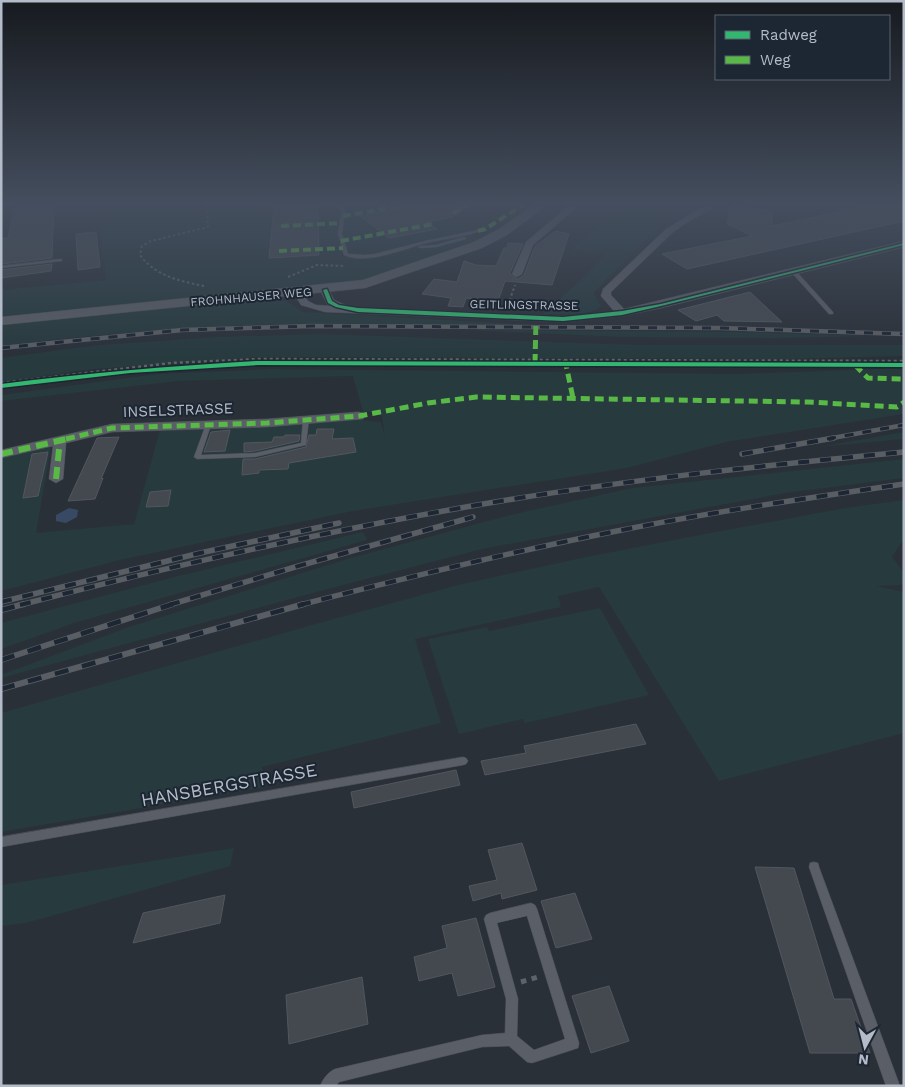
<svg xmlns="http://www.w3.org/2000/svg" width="905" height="1087" font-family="'Work Sans',sans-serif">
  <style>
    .green { fill: #273a3e }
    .water { fill: #384963 }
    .building { fill: #444950; stroke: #52575f }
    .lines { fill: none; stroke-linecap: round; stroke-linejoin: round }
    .service-casing { stroke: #484c53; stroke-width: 1 }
    .minor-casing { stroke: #484c53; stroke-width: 1 }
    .secondary-casing { stroke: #484c53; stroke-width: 1 }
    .path-far2 { stroke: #5d636a; stroke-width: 2; stroke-dasharray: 2.5 2.5; stroke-linecap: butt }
    .path-far1 { stroke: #5d636a; stroke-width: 2.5; stroke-dasharray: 3 3; stroke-linecap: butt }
    .path { stroke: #5d636a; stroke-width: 5; stroke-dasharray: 5.5 5.5; stroke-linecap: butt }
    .service { fill: #5a5e66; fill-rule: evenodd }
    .minor { fill: #5a5e66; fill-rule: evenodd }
    .secondary { fill: #595d64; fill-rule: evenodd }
    .rail-far2-casing { stroke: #595d64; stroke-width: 4.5 }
    .rail-far1-casing { stroke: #595d64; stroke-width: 5.5 }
    .rail-casing { stroke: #595d64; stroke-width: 6 }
    .rail-far2 { stroke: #1d2633; stroke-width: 3; stroke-dasharray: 9; stroke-linecap: butt }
    .rail-far1 { stroke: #1d2633; stroke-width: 4; stroke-dasharray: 11; stroke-linecap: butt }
    .rail { stroke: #1d2633; stroke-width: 4.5; stroke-dasharray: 14; stroke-linecap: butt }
    .quiet-far2 { stroke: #58b947; stroke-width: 4; stroke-dasharray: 8 4; stroke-linecap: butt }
    .quiet-far1 { stroke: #58b947; stroke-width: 5; stroke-dasharray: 9 5; stroke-linecap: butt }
    .quiet { stroke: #58b947; stroke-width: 6; stroke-dasharray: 12 6; stroke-linecap: butt }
    .cycleway-casing { stroke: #1d2633; stroke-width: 3 }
    .cycleway { fill: #33b770; fill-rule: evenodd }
    .labels { text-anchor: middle; stroke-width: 4; stroke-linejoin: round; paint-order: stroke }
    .far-street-label { font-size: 12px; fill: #b4bcc9; stroke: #1d2633 }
    .street-label { font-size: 15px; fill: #b4bcc9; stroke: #1d2633 }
    .near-street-label { font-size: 18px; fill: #b4bcc9; stroke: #1d2633 }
  </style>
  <rect width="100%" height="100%" fill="#2a3038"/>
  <path class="green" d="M97,205H437L471,228V234L479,239L376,277L346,285L189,306L273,299L286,301L303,312L537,325C455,325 373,323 291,324C194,326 97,334 1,346V290L106,280Z
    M630,205H701C659,219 624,263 593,293L601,306C592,317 557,314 543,314L582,279L606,254L571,249L606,220Z
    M465,330L739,332L872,336L780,338L622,337Z
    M319,334L641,345H904V356L790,359L259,357L94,369L1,382V358L7,357L98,345L217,337Z
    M904,368V414L726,442L627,468L353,511L124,559L1,591V458L51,447L36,533L134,524L160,430L354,419L381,422L385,437L381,411L363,412L353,376L179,381L1,401V395L157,374L271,369L739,374Z
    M904,432V439L819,447Z
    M904,459V478L785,493L482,549L320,591L1,678V675L129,627L347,559L510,515L632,488Z
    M904,500V542L901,543L892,557L904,573V582L901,585L877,586L904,592V733L719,781L599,587L558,596L561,607L415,639L441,723L262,767L265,787L1,832V713L319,623L458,585L581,558L705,534L845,508Z
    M363,532L367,540L74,623L1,649V623L178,576Z
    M600,608L649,695L525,723L523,719L459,734L428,639L487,627L489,631Z
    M234,848L230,866L26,923L1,926V885Z"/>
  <path class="water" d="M69,508L78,510L77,517L66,523L56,521V515Z"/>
  <path class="building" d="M15,205H54L52,258L1,264V238H8Z
    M318,205L319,255L269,258L274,207Z
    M414,205H456L448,211L449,216L453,217L427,222L437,229L389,238L360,216Z
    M872,205H904V221L687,269L662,254L752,236L727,224L731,206L772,211V226Z
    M556,231L569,234L552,285L505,281L498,301L466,298L463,307L448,306L451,298L422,294L434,279L457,282L464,261L476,265L496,266L504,248H507L508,243L523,244L510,273L513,277L518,279L524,275L535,246Z
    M96,232L100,267L78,270L76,234Z
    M52,264L51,271L1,278V270Z
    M750,292L782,322L724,321L717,315L696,321L678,310Z
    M317,429H334L332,439L353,438L356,452L289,463L288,469L259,470V473L242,475L243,459H255L306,447L309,435H316Z
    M230,430L225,451L204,452L211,432Z
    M285,435H300L299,441L255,451L244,452V443L272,442L274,437H284Z
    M119,437L101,479L103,478L95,499L68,501L97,438Z
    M48,452L38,496L23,498L32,454Z
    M171,490L168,506L146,507L150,492Z
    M636,724L646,744L485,775L481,761L526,753L524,746Z
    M456,770L460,785L354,808L351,792Z
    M522,843L537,890L502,899L501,893L473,901L469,886L497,880L488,850Z
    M755,867L794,868L834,999H851L870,1053H810Z
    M575,893L592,939L556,948L541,901Z
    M225,895L220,923L133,943L143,913Z
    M476,918L495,987L458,996L452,973L419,981L414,957L447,948L442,926Z
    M362,977L368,1024L289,1044L286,995Z
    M609,986L629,1041L591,1053L572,996Z"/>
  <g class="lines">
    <defs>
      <path id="service" d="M1,205H3V206L1,207Z
        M342,205H346L342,234L348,254L365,255L375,254L425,241L478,230L480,231C468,236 445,239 431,242C407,247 367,266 344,255L338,234Z
        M464,237L466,238V239L436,247L420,248L418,247L420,246L436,245Z
        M60,259H62V261L1,268V266Z
        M792,271H796L833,312V314H829L792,273Z
        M306,417L309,419L306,445L255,457L197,459L194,457L206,424L208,423L211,425L201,455L255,453L301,443L303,419Z
        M463,757L466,758L468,761L466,764L463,765L1,847V837Z
        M814,862L818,863L819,867L900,1086H886L809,867L810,863Z
        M531,903L535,905L537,909L579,1043L578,1048L532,1063L527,1062L509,1046L482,1047L339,1082L336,1086H320C323,1079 328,1072 335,1069L482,1035L505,1033L506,999L484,919L486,915L490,913ZM527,916L565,1039L534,1050L517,1036L518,999L497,923Z"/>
      <path id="minor" d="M461,205H471L456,215H450V211Z
        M570,205H579L533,245L522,274L517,277L514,276L512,274L526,242Z
        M706,205H718L686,223L672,233L611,292V295L624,309L904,241V247L661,308L622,316L563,322L325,312L301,305L293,292L295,290H301L308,301L316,305L333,306L327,304L320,290L325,287L328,288L334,300L350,307L563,316L614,311L601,296L603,289L666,229Z
        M359,412L363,413L365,416L363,419L267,427L112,432L66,443L63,479L56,483L49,479L53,446L1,458V450L112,424L267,419Z"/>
      <path id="secondary" d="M534,205H547L507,235L482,248L365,288L1,325V317L363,280L474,242L499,229Z"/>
    </defs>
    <use href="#service" class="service-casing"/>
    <use href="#minor" class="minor-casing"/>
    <use href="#secondary" class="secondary-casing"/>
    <path class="path-far2" d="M288,277L317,265L345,266
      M204,286C180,281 155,276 140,255L142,246L151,241L208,227L207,205
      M508,305L515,285"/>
    <path class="path-far1" d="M1,383L171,363L259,359L904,361"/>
    <path class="path" d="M521,982L538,977"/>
    <use href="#service" class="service"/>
    <use href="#minor" class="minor"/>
    <use href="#secondary" class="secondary"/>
    <defs>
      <path id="rail-far2" d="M1,348L182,330L311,326L721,328L904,334
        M827,439L904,425"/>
      <path id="rail-far1" d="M742,454L834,438
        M1,602L200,553L339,523
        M20,605C179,564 339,528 501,501C634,479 769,465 904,452
        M169,605L295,567L473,517
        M300,605C405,578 510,552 617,531C712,512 808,498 904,484"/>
      <path id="rail" d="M1,610L24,604
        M1,660L173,604
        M1,689L304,604"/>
    </defs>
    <use href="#rail-far2" class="rail-far2-casing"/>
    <use href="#rail-far1" class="rail-far1-casing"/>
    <use href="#rail" class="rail-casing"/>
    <use href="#rail-far2" class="rail-far2"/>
    <use href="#rail-far1" class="rail-far1"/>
    <use href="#rail" class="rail"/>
    <path class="quiet-far2" d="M453,213L467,205
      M343,216L405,205
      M281,226L341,223
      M478,231L485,229L523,205
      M341,241L433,224
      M279,251L343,248"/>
    <path class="quiet-far1" d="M565,360L573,398
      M535,363L536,319
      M855,365L868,378L904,379
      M66,439L112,428L267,423L359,416L428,403L476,397L808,402L897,407L904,402"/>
    <path class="quiet" d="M1,454L71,438
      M56,479L60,440"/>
    <defs>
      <path id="cycleway" d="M904,243V245L661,306L622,315L563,321L358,312L336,307L328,303L323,290L327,289L332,301L339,305L358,308L563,317L622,311L661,304Z
        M258,361L904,363V367L258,365L130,373L1,388V384C87,373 172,366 258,361Z"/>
    </defs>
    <use href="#cycleway" class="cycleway-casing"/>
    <use href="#cycleway" class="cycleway"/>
  </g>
  <linearGradient id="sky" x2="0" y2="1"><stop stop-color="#171a1f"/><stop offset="0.57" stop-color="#444e5e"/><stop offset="1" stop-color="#444e5e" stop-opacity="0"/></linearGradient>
  <rect width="905" height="358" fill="url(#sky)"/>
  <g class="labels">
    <g class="far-street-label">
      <text transform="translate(251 297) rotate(-5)" y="4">FROHNHAUSER WEG</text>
      <text transform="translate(524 305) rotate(1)" y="4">GEITLINGSTRASSE</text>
    </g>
    <g class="street-label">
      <text transform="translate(178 410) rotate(-2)" y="5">INSELSTRASSE</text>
    </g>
    <g class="near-street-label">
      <text transform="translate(229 785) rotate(-10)" y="6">HANSBERGSTRASSE</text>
    </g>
  </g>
  <rect width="905" height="1087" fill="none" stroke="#b4bcc9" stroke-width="5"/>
  <rect x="715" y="15" width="175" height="65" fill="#1d2633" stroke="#59626f"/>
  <rect x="725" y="31" width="25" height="8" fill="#33b770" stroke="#59626f"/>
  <text x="760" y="40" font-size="15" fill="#b4bcc9">Radweg</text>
  <rect x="725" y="56" width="25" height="8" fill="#58b947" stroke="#59626f"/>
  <text x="760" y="65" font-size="15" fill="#b4bcc9">Weg</text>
  <g transform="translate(865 1047) rotate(187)" stroke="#1d2633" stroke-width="4" paint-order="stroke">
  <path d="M0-4L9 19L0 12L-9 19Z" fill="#b4bcc9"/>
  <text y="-8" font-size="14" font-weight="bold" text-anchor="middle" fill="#b4bcc9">N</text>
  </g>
</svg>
